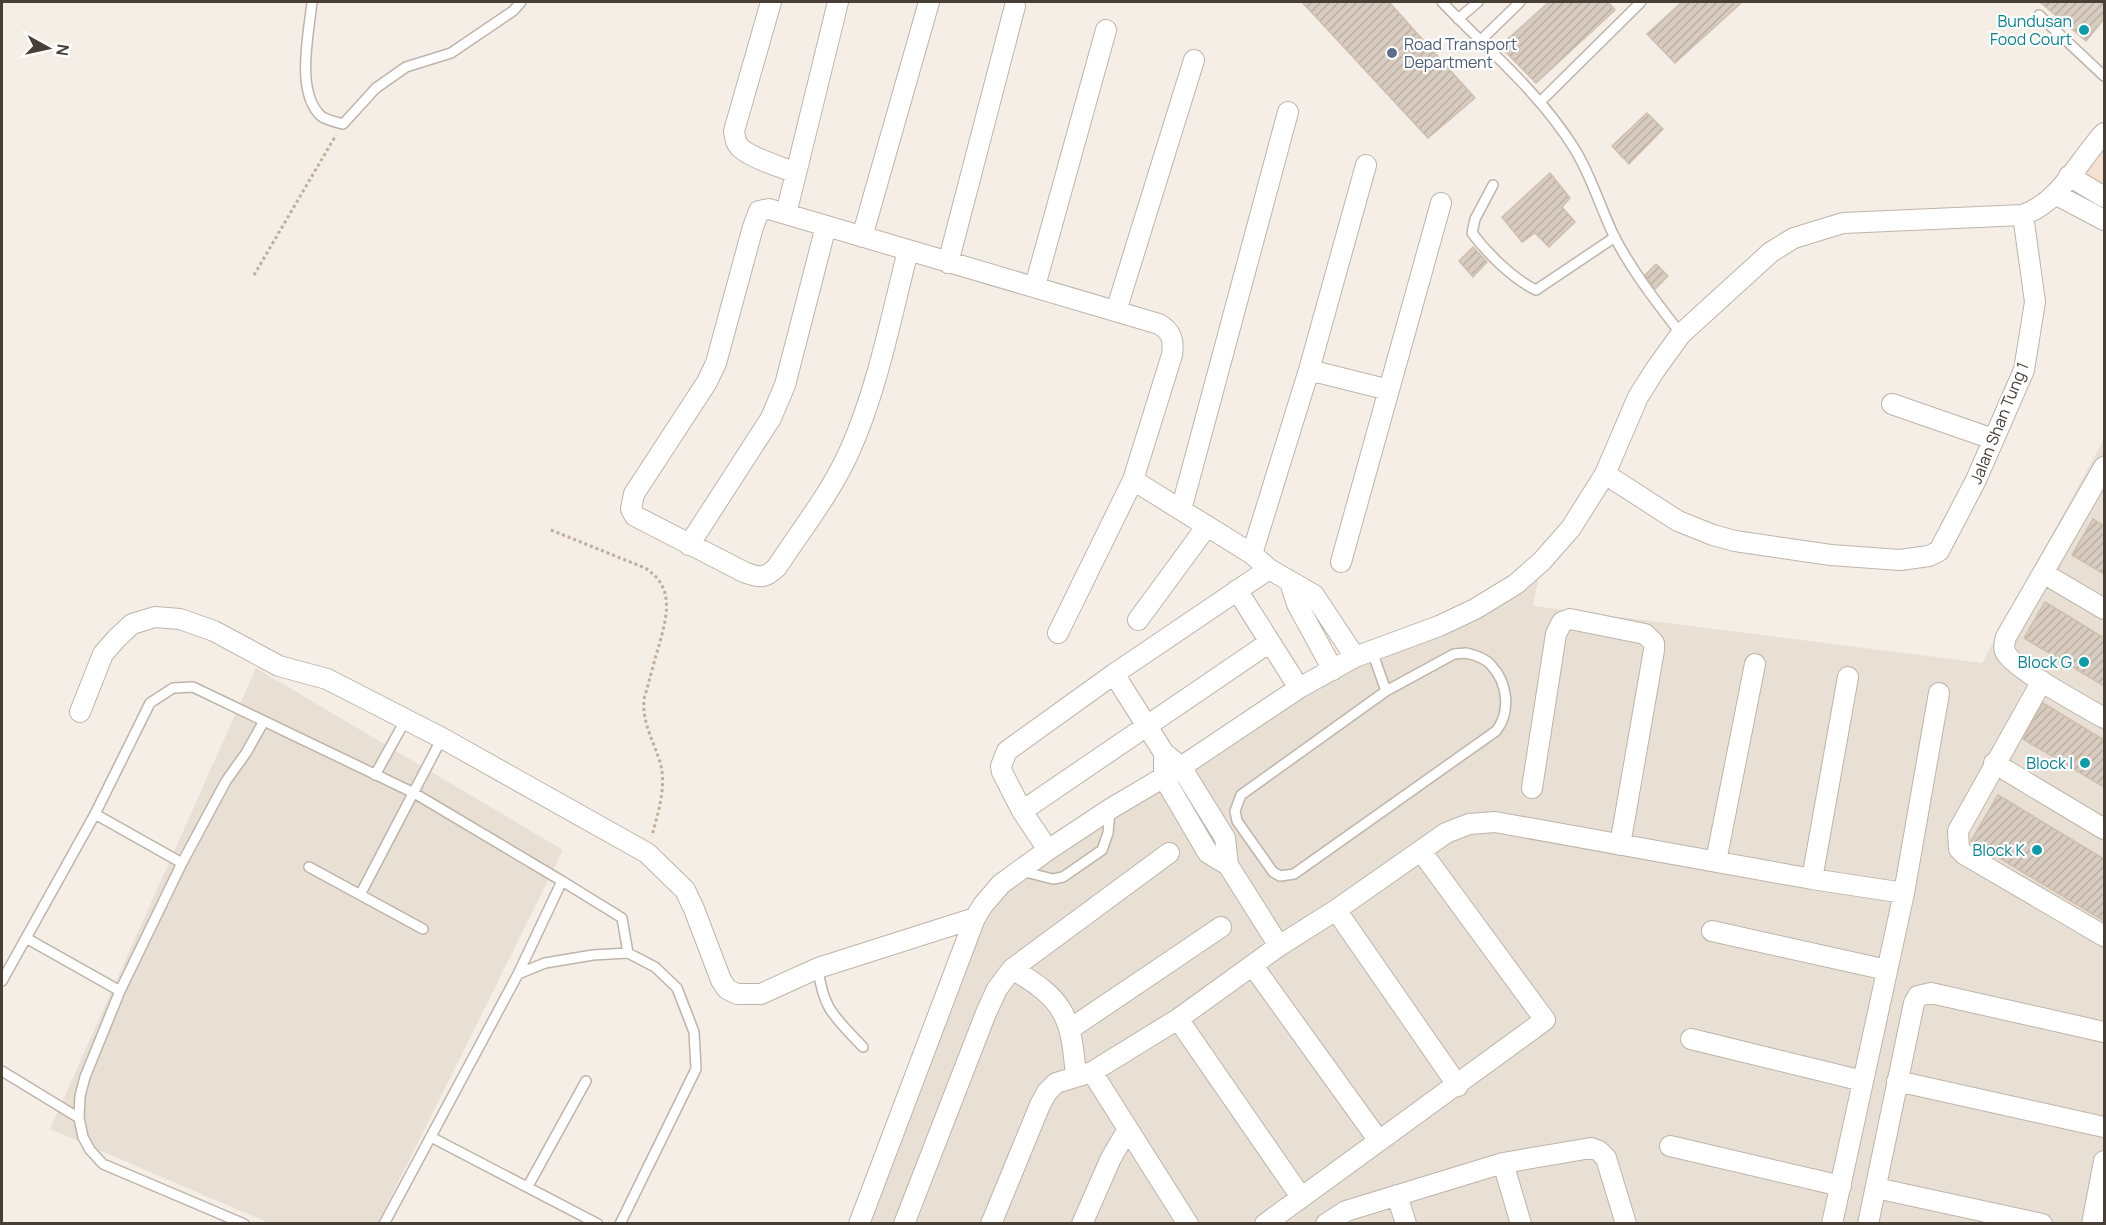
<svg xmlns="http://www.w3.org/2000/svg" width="2106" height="1225" font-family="Manrope,sans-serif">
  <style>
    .residential { fill: #e8dfd5 }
    .commercial { fill: #f6e1d1 }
    .building { fill: url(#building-hatch); stroke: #d0bfaf; stroke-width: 1.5 }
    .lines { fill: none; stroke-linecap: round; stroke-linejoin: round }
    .lane-casing { stroke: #bfb4a9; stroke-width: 12 }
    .street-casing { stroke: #bfb4a9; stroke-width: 22 }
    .path { stroke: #c1ae9a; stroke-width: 3; stroke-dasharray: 3 3; stroke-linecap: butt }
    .lane { stroke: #fff; stroke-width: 9 }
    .street { stroke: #fff; stroke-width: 20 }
    .culture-dot { fill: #0f9aa8; stroke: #fff; stroke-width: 2 }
    .service-dot { fill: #5c6f8a; stroke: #fff; stroke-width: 2 }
    .labels { text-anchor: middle; stroke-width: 4.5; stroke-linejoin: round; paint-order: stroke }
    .culture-label { font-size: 16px; fill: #0d838f; stroke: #fff; text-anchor: end }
    .service-label { font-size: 16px; fill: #4e5e75; stroke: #fff; text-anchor: start }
    .street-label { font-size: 16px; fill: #473e36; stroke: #fff }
  </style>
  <defs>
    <pattern id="building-hatch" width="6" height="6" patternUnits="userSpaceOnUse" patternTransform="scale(1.5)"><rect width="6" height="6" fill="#d8cbbf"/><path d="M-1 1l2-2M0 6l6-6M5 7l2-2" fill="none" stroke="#bbafa5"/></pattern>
  </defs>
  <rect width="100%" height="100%" fill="#f4eee7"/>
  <path class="residential" d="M2104,439V1223L859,1224L983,905L1299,688L1439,626L1542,561L1533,606L1982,663Z
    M256,668L563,850L378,1223H269L50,1129Z"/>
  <path class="commercial" d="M2104,133V208L2069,188Z"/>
  <path class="building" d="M1302,2H1389L1475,98L1428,138Z
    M1549,2H1608L1615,10L1536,83L1500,46Z
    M1682,2H1742L1675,63L1647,34Z
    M2040,2H2104V19L2086,41Z
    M1647,113L1663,129L1629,164L1612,146Z
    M1550,173L1570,198L1562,207L1575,222L1549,247L1535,233L1522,242L1502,217Z
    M1473,247L1487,262L1473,277L1459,261Z
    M1656,264L1668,276L1655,289L1645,275Z
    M2093,519L2104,526V574L2072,555Z
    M2045,602L2104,638V686L2024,638Z
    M2043,703L2104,740V787L2023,739Z
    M1998,795L2104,859V921L1971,841Z"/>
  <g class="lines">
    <defs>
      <path id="lane" d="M312,2C309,33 295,92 321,116C326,120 336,122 343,124L376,88L406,67L451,53L513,11L521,2
        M1442,2C1487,49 1539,92 1574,148C1591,175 1600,207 1614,236C1632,271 1657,303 1681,334
        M2039,15L2104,76
        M1458,19L1478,2
        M1481,40L1520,2
        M1540,102L1641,2
        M1493,185L1475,219L1472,233C1487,253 1513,279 1536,290L1615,237
        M1372,651L1386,691
        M1466,653C1475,655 1485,658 1491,665C1508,683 1511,712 1496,731L1294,874L1280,876L1273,872L1237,821L1235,811L1241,795L1386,691L1454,654Z
        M375,775L406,719
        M95,814L182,863
        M309,867L423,929
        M1021,871L1053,879L1063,877L1102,850L1108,833L1110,811
        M562,881L622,918L628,953L655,967L677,988L694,1032L696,1069L620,1224
        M361,893L442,738
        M26,938L120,991
        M818,968C823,1010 835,1017 863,1047
        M518,974L545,963L593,955L628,953
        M2,981L95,814L150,703L173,688L193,687L414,793L562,881L518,974L384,1224
        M2,1071L79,1118
        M431,1137L598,1224
        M528,1186L586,1081
        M244,1224L103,1164L90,1150L83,1137L79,1118L80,1096L85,1077L120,991L182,863L226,781L246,753L264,721"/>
      <path id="street" d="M771,2L734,131C735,136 735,141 738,145C746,157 782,167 796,173
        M2069,176L2104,197
        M2055,194L2104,220
        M786,214L838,2
        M862,237L929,2
        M908,251C891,317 878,387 850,450C832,491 802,529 777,567C765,579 759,578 744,572L635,516L631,509L634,494L707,382L716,363L753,227L759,211L769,209L1159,324C1172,332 1174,340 1172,355L1133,480L1058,633
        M948,263L1015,6
        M1035,286L1106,30
        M1116,311L1194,60
        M1309,370L1389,390
        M1892,404L1993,439
        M2104,467L2006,637C2005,642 2003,646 2005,651C2010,667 2087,708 2104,718
        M1605,474L1678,521L1713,535L1735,541L1831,555L1900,560L1929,556L1939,551L1976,480L2024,370L2035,302L2023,215
        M1133,480L1252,554L1269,569L1314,595L1355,657
        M1181,510L1288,112
        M689,545L771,418L785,385L826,226
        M1252,554L1309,370L1366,165
        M1341,562L1441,203
        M2043,573L2104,609
        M1290,582L1297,604L1333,670
        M1237,590L1299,688
        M1138,620L1207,526
        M1114,674L1164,753L1181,767L1225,838L1228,865
        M2042,681L1958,831L1959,849L1964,854L2104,936
        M80,712L103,654L117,638L132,624L155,617L180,619L214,631L279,666L327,679L442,738L647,853L685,890L694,909L721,980L727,989L737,994H761L818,968L975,918
        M1164,753V778L1208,853L1228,865L1279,946
        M1994,763L2104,829
        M1532,788L1556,634L1562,622L1570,619L1645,634L1654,643V650L1620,845
        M1022,811L1270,642
        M1048,850L1022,811L1002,772L1001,766L1007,751L1114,674L1269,569
        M1716,861L1755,664
        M1812,879L1848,677
        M1336,910L1458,1086
        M1712,931L1887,970
        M1253,966L1379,1141
        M1012,969C1066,1000 1071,1017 1076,1077
        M1178,1019L1301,1197
        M1070,1029L1221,927
        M1691,1039L1863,1081
        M1092,1072L1188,1224
        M1897,1081L2104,1127
        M1670,1146L1841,1186
        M1503,1163L1521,1224
        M1876,1188L2042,1224
        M1397,1195L1406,1224
        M859,1224L975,918L983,905L1001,884L1048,850L1110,809L1181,767L1299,688L1355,657L1439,626L1475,609L1516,584L1542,561L1571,528L1605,474L1638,397L1655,370L1681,334L1771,252L1794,238L1843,223L2023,215C2060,202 2079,160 2104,133
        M904,1224L986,1013L997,989L1012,969L1169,853
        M991,1224L1040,1105L1047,1092L1056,1083L1092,1072L1178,1019L1279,946L1336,910L1446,833L1469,824L1495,822L1812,879L1904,893
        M1082,1224L1111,1158L1128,1129
        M1265,1224L1545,1020L1421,851
        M1326,1224L1346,1211L1503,1163L1591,1148L1599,1151L1606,1158L1626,1224
        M1832,1224L1904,893L1939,693
        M1868,1224L1914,1003L1918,996L1931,993L2104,1032
        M2092,1224L2104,1161"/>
    </defs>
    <use href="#lane" class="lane-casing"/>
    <use href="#street" class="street-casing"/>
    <path class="path" d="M254,275L336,135
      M551,530L645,568C677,588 666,619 658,649C653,665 649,682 644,699C642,722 653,740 660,762C667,787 658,812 652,836"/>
    <use href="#lane" class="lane"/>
    <use href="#street" class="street"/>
  </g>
  <g class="culture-dot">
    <circle cx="2084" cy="30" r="6"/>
    <circle cx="2084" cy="662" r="6"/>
    <circle cx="2085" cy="763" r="6"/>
    <circle cx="2037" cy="850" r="6"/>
  </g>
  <circle class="service-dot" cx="1392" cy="53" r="6"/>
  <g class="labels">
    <g class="culture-label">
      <text x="2072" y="27">Bundusan<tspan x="2072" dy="18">Food Court</tspan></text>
      <text x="2072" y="668">Block G</text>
      <text x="2073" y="769">Block I</text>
      <text x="2025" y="856">Block K</text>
    </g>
    <g class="service-label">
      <text x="1404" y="50">Road Transport<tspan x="1404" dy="18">Department</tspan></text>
    </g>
    <g class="street-label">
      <text transform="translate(1999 423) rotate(-68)" y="6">Jalan Shan Tung 1</text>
    </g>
  </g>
  <rect width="2106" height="1225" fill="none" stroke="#473e36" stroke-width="6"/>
  <g transform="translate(48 48) rotate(98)" stroke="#ffffff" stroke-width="4.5" paint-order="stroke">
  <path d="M0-4.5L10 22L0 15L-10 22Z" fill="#473e36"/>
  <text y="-9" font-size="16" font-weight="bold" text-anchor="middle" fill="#473e36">N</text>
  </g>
</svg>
